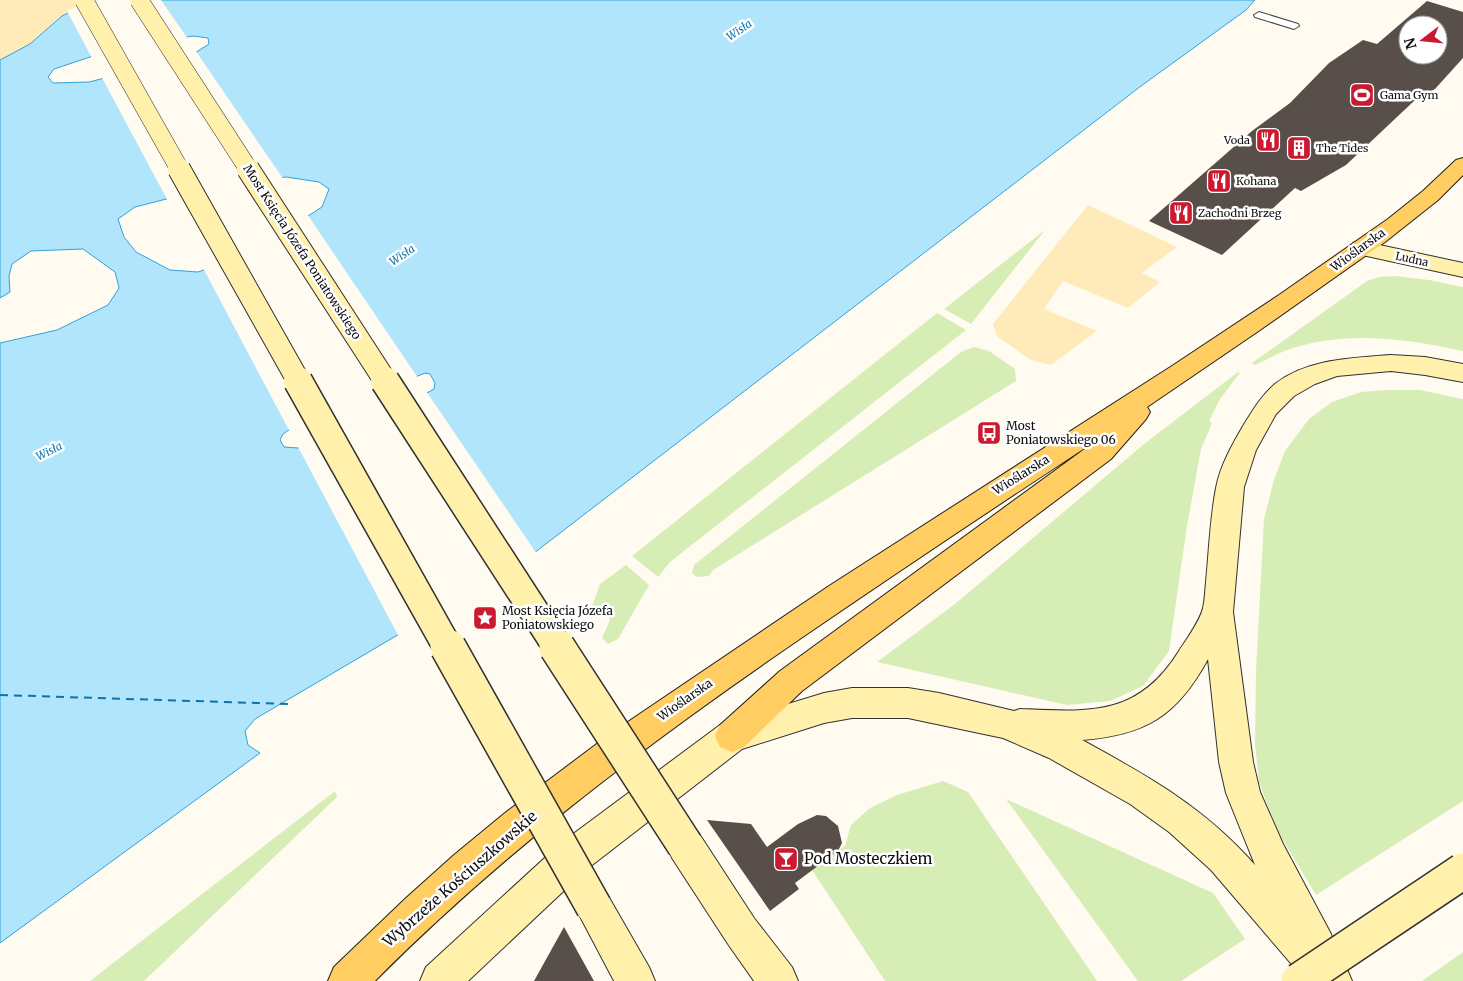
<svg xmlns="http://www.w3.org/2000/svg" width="1463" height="981" font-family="Merriweather,serif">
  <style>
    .green { fill: #d7edb6 }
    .sand { fill: #ffeab9 }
    .water { fill: #b1e5fb; stroke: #31a2d8; fill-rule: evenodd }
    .pier { fill: #fffbf1 }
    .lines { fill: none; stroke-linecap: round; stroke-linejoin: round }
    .ferry { stroke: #0d73ac; stroke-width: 2; stroke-dasharray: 8 6; stroke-linecap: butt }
    .building { fill: #594f4a; fill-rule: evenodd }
    .lane-casing { stroke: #424242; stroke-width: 2 }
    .secondary-casing { stroke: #313131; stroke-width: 2 }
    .primary-casing { stroke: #202020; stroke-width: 2 }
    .lane { fill: #fff; fill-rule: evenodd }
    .secondary { fill: #fff0ac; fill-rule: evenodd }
    .primary { fill: #ffcd61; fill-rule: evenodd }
    .secondary-bridge-far3-casing { stroke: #313131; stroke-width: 19; stroke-linecap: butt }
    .secondary-bridge-far2-casing { stroke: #313131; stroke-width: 24; stroke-linecap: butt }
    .secondary-bridge-far1-casing { stroke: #313131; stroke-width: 31; stroke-linecap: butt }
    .secondary-bridge-casing { stroke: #313131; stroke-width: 38; stroke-linecap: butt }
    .secondary-bridge-far3 { stroke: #fff0ac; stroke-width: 18 }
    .secondary-bridge-far2 { stroke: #fff0ac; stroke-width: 22 }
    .secondary-bridge-far1 { stroke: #fff0ac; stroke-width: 28 }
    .secondary-bridge { stroke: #fff0ac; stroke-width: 35 }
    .labels { text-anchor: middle; stroke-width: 5; stroke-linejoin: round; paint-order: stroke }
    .far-water-label { font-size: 11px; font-style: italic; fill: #0d73ac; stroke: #fff }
    .far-poi-label { font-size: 11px; fill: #0f0f0f; stroke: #fff; text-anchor: start }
    .far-street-label { font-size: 11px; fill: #0f0f0f; stroke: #fff }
    .street-label { font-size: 12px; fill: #0f0f0f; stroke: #fff }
    .poi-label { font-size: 12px; fill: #0f0f0f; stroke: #fff; text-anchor: start }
    .near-poi-label { font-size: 15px; fill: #0f0f0f; stroke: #fff; text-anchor: start }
    .near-street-label { font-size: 15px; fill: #0f0f0f; stroke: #fff }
  </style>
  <rect width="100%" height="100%" fill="#fffbf1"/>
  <path class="green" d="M1045,230L971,324L944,309Z
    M1395,276L1429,280L1463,287V351C1406,339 1347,330 1290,349C1278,353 1266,360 1255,365L1252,363L1367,281L1379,277Z
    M937,313L966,330L670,562L658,577L632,556Z
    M974,347L989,351L1015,369L1016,381L713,570L709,576L697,577L692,573L694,565L961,352Z
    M1238,372L1240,373L1220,399L1209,421L1212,423L1201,449L1187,526L1169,651L1143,686L1110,701L1067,705L877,662L955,604L1144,444Z
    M1388,390H1420L1463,399V801L1316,895L1277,830L1259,782L1255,744L1256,671L1264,519L1274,480L1285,451L1309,419L1332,402L1361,392Z
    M626,565L649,585L618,639L608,644L602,638L610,620L608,615L590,612L600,584Z
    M943,781L968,792L1097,981H885L812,870L845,846L851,825L870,808L897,795Z
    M335,791L337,797L144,981H90Z
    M1006,799L1213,893L1245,939L1181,981H1138Z
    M1463,952V981H1422Z"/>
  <path class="sand" d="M0,0H95L62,16L30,44L0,60Z
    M1088,205L1177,247L1142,273L1160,282L1128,308L1063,281L1044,309L1097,331L1051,365L1031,360L997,336L993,324Z"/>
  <path class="water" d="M95,0H1255L1246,10L1141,86L525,560L255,719L245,731L248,745L260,753L0,943V343L57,330L108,305L119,288L115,272L83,249L31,251L12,264L9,276L10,292L0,298V60L30,44L62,16ZM193,36L208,38L209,44L190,56L89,82L53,83L48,77L54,69L114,49ZM286,177L319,182L329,189L322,207L275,237L226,262L198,272L170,270L136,252L124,237L118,219L135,207L182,195ZM425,373L430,374L435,383L434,389L427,393L298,448L284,447L280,440L283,434L289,430Z"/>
  <path class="pier" d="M89,0H161L188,39L114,51L92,58L67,11Z
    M195,50L284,180L168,201L101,76L189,54Z
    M307,214L418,378L290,432L203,268L225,260L274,234Z
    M426,391L537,554L527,562L399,637L297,445Z"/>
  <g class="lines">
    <path class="ferry" d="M0,695L290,704"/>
  </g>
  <path class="building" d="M1427,1L1463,12V58L1435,89L1414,101L1346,165L1301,191L1295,188L1222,255L1149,221L1252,131L1290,103L1329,63L1363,40L1377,44ZM1408,25H1438V55H1408Z
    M817,815L826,816L838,826L842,843L838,851L795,883L799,889L770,911L707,820L751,824L767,847L798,824Z
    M564,927L594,981H534Z"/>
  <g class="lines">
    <defs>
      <path id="lane" d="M1259,12L1298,24L1299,26L1294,29L1255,17L1254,15Z"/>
      <path id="secondary" d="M1361,241L1463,263V277L1353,253L1350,248L1353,243Z
        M1391,355L1425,357L1463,364V382L1425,375L1391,371L1337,376L1315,384L1294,396L1276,414L1256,450L1244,487L1233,612L1253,762L1260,792L1283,844L1331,934L1336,948L1334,954L1346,967L1352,981H1306L1211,870L1169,832L1130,804L1049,758L1003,738L908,718H852L824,723L742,749L587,869L468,981H420L426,967L561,843L720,725L824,693L852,688H908L939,693L1014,711L1020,709C1090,712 1138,717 1179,651C1186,640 1200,621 1203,608C1205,600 1205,591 1206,582C1209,551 1210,519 1216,488C1220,466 1232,445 1243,426C1253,410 1261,396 1275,384C1307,359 1352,358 1391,355ZM1208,659L1219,762L1226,793L1255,865C1204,807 1148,776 1082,740C1146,735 1177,716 1208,659Z
        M685,827L698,832L754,918L792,967L798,981H754L728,944L672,858L667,845L672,832Z
        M594,888L607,894L649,967L655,981H614L575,907L581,894Z"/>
      <path id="primary" d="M1463,158V175L1438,200L1385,242L1260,330L1147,407L1150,412L1146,419L1111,459L802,691L744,747L732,752L720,747L715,736L720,725L780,671L1097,440C1001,503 905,567 810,632C656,737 507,848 375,981H328L334,967L405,899L454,855L505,813L610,734L829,586L1172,366L1279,295L1388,219L1423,191L1456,160Z"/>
    </defs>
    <use href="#lane" class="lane-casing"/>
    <use href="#secondary" class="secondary-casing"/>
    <use href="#primary" class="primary-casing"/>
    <use href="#lane" class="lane"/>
    <use href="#secondary" class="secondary"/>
    <use href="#primary" class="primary"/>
    <defs>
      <path id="secondary-bridge-far3" d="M84,0L180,170
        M139,0L249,170"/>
      <path id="secondary-bridge-far2" d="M179,169L299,382
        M248,169L386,382"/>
      <path id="secondary-bridge-far1" d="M298,381L448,648
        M385,381L558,648"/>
      <path id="secondary-bridge" d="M448,647L594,907
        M557,647L685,845
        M1299,981L1463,871"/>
    </defs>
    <use href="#secondary-bridge-far3" class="secondary-bridge-far3-casing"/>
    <use href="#secondary-bridge-far2" class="secondary-bridge-far2-casing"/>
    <use href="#secondary-bridge-far1" class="secondary-bridge-far1-casing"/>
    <use href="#secondary-bridge" class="secondary-bridge-casing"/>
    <use href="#secondary-bridge-far3" class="secondary-bridge-far3"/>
    <use href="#secondary-bridge-far2" class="secondary-bridge-far2"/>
    <use href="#secondary-bridge-far1" class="secondary-bridge-far1"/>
    <use href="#secondary-bridge" class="secondary-bridge"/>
  </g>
  <defs>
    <symbol id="stadium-square" viewBox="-11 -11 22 22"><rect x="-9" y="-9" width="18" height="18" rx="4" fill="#cb1a30" stroke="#fff"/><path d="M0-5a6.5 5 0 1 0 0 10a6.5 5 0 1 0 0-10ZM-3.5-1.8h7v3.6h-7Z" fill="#fff"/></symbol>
    <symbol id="restaurant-square" viewBox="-11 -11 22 22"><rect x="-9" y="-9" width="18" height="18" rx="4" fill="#cb1a30" stroke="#fff"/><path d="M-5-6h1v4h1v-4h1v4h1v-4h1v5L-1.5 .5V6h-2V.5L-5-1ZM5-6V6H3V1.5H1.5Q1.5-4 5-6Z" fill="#fff"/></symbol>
    <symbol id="building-square" viewBox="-11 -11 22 22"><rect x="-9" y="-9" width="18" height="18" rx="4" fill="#cb1a30" stroke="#fff"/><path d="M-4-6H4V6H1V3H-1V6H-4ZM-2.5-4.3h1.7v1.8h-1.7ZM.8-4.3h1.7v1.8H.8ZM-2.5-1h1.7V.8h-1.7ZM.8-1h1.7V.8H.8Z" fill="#fff"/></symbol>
    <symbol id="bus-square" viewBox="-11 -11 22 22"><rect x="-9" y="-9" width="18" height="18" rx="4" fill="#cb1a30" stroke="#fff"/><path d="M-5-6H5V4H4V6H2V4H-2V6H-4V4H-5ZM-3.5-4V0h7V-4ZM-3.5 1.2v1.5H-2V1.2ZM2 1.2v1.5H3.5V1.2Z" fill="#fff"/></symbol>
    <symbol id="sight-square" viewBox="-11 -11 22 22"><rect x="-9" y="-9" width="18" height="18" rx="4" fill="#cb1a30" stroke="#fff"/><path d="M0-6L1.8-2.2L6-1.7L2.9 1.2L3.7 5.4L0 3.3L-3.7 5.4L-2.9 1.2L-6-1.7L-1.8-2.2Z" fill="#fff"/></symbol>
    <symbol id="bar-square" viewBox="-11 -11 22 22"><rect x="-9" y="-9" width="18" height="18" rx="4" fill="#cb1a30" stroke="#fff"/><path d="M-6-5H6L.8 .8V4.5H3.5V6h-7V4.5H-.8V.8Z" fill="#fff"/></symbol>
  </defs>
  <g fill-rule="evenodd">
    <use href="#stadium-square" x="1348" y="81" width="28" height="28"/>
    <use href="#restaurant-square" x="1254" y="126" width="28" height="28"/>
    <use href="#building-square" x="1285" y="134" width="28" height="28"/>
    <use href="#restaurant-square" x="1205" y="167" width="28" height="28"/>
    <use href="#restaurant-square" x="1167" y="199" width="28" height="28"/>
    <use href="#bus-square" x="975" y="419" width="28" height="28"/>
    <use href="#sight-square" x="471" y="604" width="28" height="28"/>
    <use href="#bar-square" x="772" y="845" width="28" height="28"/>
  </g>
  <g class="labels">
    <g class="far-water-label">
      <text transform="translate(739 30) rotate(-34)" y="4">Wisła</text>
      <text transform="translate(402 255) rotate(-34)" y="4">Wisła</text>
      <text transform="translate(49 451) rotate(-27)" y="4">Wisła</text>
    </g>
    <g class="far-poi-label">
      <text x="1380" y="99">Gama Gym</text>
      <text x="1250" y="144" text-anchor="end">Voda</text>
      <text x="1316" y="152">The Tides</text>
      <text x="1236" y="185">Kohana</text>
      <text x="1198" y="217">Zachodni Brzeg</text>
    </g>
    <g class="far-street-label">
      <text transform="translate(1412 259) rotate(12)" y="4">Ludna</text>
    </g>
    <g class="street-label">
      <text transform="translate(1358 250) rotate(-36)" y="4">Wioślarska</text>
      <text transform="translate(302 252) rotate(57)" y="4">Most Księcia Józefa Poniatowskiego</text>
      <text transform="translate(1021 475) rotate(-32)" y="4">Wioślarska</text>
      <text transform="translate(685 700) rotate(-35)" y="4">Wioślarska</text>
    </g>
    <g class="poi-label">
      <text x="1006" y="430">Most<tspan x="1006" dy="14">Poniatowskiego 06</tspan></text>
      <text x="502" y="615">Most Księcia Józefa<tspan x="502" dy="14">Poniatowskiego</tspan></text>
    </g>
    <g class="near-poi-label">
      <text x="804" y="864">Pod Mosteczkiem</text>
    </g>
    <g class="near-street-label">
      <text transform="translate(460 879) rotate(-41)" y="5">Wybrzeże Kościuszkowskie</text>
    </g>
  </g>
  <g transform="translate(1423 40) rotate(254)"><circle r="24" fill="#ffffff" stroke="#9f9f9f"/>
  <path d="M0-4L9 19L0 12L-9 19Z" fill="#cb1a30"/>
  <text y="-8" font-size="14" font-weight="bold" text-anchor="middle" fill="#0f0f0f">N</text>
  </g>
</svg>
